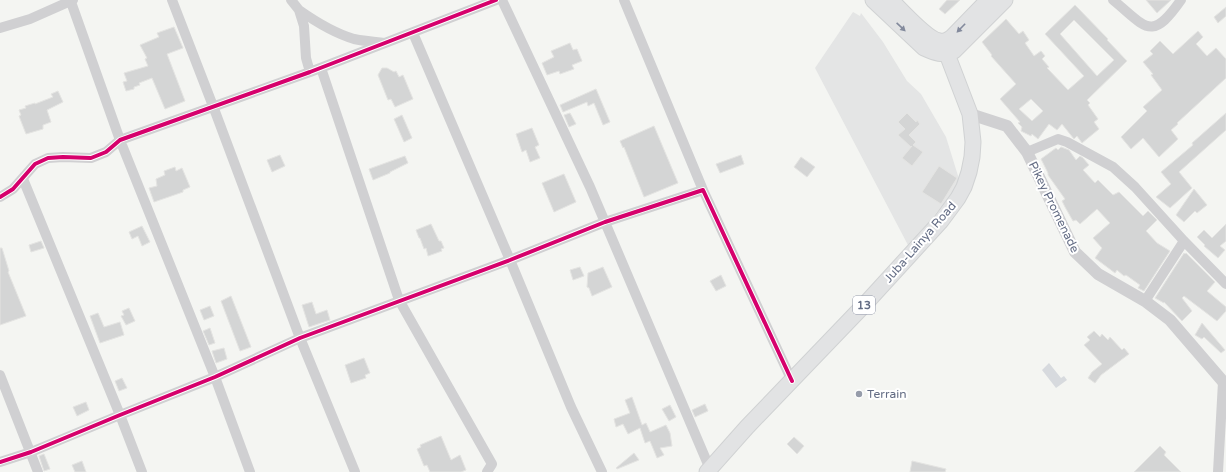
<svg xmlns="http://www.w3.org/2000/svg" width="1226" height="472" font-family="'Varela Round',sans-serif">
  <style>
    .built { fill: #e4e5e5 }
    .water { fill: #d7dade }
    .building { fill: #d4d5d5; stroke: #e4e4e2; fill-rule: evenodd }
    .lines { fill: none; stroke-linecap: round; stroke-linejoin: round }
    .primary-casing { stroke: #d0d2d3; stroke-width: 17 }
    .minor { stroke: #d0d0d2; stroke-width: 10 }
    .tertiary { stroke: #d0d0d2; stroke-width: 12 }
    .primary { stroke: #e2e3e4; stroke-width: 15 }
    .cycleway-casing { stroke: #fff; stroke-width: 6 }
    .cycleway { stroke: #d6006c; stroke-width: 4 }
    .oneway { fill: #838a9c }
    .poi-dot { fill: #969caa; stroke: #fff; stroke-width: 1.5 }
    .labels { text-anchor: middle; stroke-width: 4; stroke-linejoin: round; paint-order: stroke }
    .shield { fill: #fff; stroke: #9298a9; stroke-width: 1 }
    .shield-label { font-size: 11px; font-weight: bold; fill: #636c84 }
    .street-label { font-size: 12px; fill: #636c84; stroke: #fff }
    .poi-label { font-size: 12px; fill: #636c84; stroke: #fff; text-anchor: start }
  </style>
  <rect width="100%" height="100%" fill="#f4f5f2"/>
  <path class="built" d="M853,12L860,16L861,13L883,42L907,81L921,94L946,137L959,179L954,190L945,202L909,247L815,68Z"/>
  <path class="water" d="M1049,363L1061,378L1064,376L1067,380L1056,388L1042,370Z"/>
  <path class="building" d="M947,0H960L945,14L939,9Z
    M1146,0H1171L1157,13Z
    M1075,5L1108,39L1107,40L1127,61L1087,100L1090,103L1088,105L1098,119L1094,122L1099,129L1082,143L1077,136L1074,139L1062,124L1057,130L1049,124L1038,139L1032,134L1031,136L1021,131L1022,127L1018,123L1020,122L1000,99L1016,84L991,56L992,55L982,42L1006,19L1019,34L1023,31L1029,40L1025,43L1034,56L1041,51L1045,56L1042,59L1049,67L1047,68L1068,90L1084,76L1045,34ZM1074,20L1114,60L1097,76L1060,34ZM1031,99L1043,111L1032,121L1019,109Z
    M1226,7V16L1218,23L1214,17Z
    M174,27L183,48L167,54L185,101L165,109L152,78L139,83L140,85L134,87V89L126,91L123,82L127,81L124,73L148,66L145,59L147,58L140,45L159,37L157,33Z
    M1198,31L1203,37L1196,44L1207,56L1216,48L1226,59V78L1177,123L1178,124L1171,130L1178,139L1159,157L1143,138L1131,149L1121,137L1147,111L1143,107L1162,90L1151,75L1153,74L1143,62L1153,54L1150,51L1160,41L1173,54Z
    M570,43L573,50L577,49L582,61L572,65L574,69L560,74L559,71L547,75L542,63L554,57L551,51Z
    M382,68H387L394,72L396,71L399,77L403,75L413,99L395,107L391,99L388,100L378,75Z
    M596,89L610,122L603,125L594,103L588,106L587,102L563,112L560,105Z
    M58,91L63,102L47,110L51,122L43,125V129L26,134L19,116L21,115L19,110L26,108L25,106L35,103V104L53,97L51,94Z
    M570,113L576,124L569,127L564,115Z
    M907,113L916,122L917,120L920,124L909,135L916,142L913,145L923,152L912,166L902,158L912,146L911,147L898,135L905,129L898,122Z
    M1226,113V130L1179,172L1192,188L1170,208L1156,197L1171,184L1161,172L1193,145L1192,143Z
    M402,115L412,138L404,142L394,119Z
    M654,126L678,183L644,197L624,147L623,148L620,141Z
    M532,128L539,145L535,147L540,158L530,162L526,150L522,152L516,134Z
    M1061,147L1069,150L1076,160L1080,156L1083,158L1089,165L1083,170L1095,183L1098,180L1113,195L1119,192L1143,216L1148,211L1157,220L1146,231L1157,243L1170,251L1144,291L1138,288L1140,285L1126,275L1124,276L1117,270L1115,273L1095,258L1102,248L1093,238L1110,223L1097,209L1080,224L1076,220L1073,221L1065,207L1062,201L1065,199L1048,175V173L1041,159L1056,148L1058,150Z
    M280,155L285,166L272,172L267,160Z
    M741,155L744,164L720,173L716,164Z
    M405,156L408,163L390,172V173L373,180L369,169Z
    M801,157L815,167L807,177L794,167Z
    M939,166L957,178L941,204L922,192Z
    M175,167L176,171L182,168L190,187L183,190V192L154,202L149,188L157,186L156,179L165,175L164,171Z
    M564,174L576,202L554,212L542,183Z
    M1194,189L1207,205L1197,213L1195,211L1184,222L1176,215Z
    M431,224L439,241H441L444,248L441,249L442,251L428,256L426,248L424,249L420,238H419L416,230Z
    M1226,224V241L1220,246L1225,250L1218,258L1204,246L1205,245L1197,237L1204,230L1212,238Z
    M142,226L150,242L142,246L138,236L132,239L129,232Z
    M41,241L44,248L31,252L29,245Z
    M0,248H2L9,271L8,272L26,316L0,325Z
    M1184,253L1185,254L1186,253L1215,282L1207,291L1226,307V311L1217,321L1184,296L1182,298L1192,311L1182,321L1164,302V303L1155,298Z
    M580,267L584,276L573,280L570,270Z
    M603,267L612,287L592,296L589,288L587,287L588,273Z
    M721,275L726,286L716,291L710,281Z
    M231,296L251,347L240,351L221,301Z
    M312,302L316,314L327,310L330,320L309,327L302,305Z
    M210,306L214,316L204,320L200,310Z
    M129,308L135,321L126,325L121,316L124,315L122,311Z
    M98,313L104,327L120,322L124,335L100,343L90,316Z
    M1202,323L1225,350L1221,353L1204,337L1202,339L1195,335Z
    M210,328L215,343L209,345L203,331Z
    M1094,331L1100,337L1102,334L1108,340L1110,337L1122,350L1124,348L1129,354L1101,375L1095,383L1088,378L1092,372L1102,364L1084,345L1090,340L1087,337Z
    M224,348L227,359L216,363L212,351Z
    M364,358L370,373L365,375L366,378L351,383L345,365Z
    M122,378L127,388L119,391L115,381Z
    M632,397L642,425L646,423L650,432L666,425L670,433L672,446L660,448L664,455L657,458L650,441L645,443L640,428L628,434L623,424L616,427L614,419L630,413L625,400Z
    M86,402L89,410L77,416L73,407Z
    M705,404L708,411L695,417L692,410Z
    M670,405L676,417L669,421L662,409Z
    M441,436L451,460L460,455L466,470L461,472H430L427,465L424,466L417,449L421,447L420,445Z
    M794,437L804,446L797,454L787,444Z
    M1160,446L1166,452L1164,455L1181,472H1134Z
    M634,453L639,460L617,469L616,468Z
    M44,454L50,469L44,471L39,456Z
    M82,461L86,472H75L72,465Z
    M912,461L946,469L945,472H910Z"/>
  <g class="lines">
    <defs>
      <path id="primary" d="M873,0L924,48C935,53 943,56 954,51L1005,0
        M891,0C900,9 928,40 940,41C945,42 950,39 954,35L988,0
        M707,472L747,427L867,302L941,221L958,198L964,187L969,172L972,157L973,142L970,114L947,54L930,38"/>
    </defs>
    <use href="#primary" class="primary-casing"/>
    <path class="minor" d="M172,0L213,106L300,338L355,472
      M291,0L299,10L304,26L306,58L310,72
      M502,0L590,187L710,469
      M624,0L703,190
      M1113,0C1146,27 1151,43 1181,0
      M71,2L120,140L215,377L250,472
      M299,10C316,22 334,33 354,39C364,41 375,42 385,43
      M0,28L30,19L73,0
      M413,33L510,260L571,407L602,472
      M321,68L399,300L492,464L487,472
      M1027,152L1058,139L1067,142L1113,167L1135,187L1184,241L1226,284
      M23,179L120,415L142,472
      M0,197L13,189L35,164L48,158L63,157L91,158L106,152L120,140L310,72L496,0
      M1145,301L1184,241
      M0,375L38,472
      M0,462L31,452L120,415L215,377L300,338L510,260L605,222L703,190L792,381
      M1218,472L1223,382"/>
    <path class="tertiary" d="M970,114L1007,126L1027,152L1075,252L1098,274L1145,301L1170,320L1226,385"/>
    <use href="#primary" class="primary"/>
    <defs>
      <path id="cycleway" d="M0,197L13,189L35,164L48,158L63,157L91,158L106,152L120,140L310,72L496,0
        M0,462L31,452L120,415L215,377L300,338L510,260L605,222L703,190L792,381"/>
    </defs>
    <use href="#cycleway" class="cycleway-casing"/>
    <use href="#cycleway" class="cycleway"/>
  </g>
  <defs><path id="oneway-solid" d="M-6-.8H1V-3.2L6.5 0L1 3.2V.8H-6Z"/></defs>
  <g class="oneway">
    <use href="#oneway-solid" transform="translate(901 27) rotate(43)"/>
    <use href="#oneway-solid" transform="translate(961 28) rotate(134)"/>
  </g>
  <circle class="poi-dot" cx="859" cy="394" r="4"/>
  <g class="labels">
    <rect class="shield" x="853" y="296" width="22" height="18" rx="3"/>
    <g class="shield-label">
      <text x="864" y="309">13</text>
    </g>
    <g class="street-label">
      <text transform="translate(1054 207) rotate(64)" y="4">Pikey Promenade</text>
      <text transform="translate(920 242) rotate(-49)" y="4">Juba-Lainya Road</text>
    </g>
    <g class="poi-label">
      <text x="867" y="398">Terrain</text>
    </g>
  </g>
</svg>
